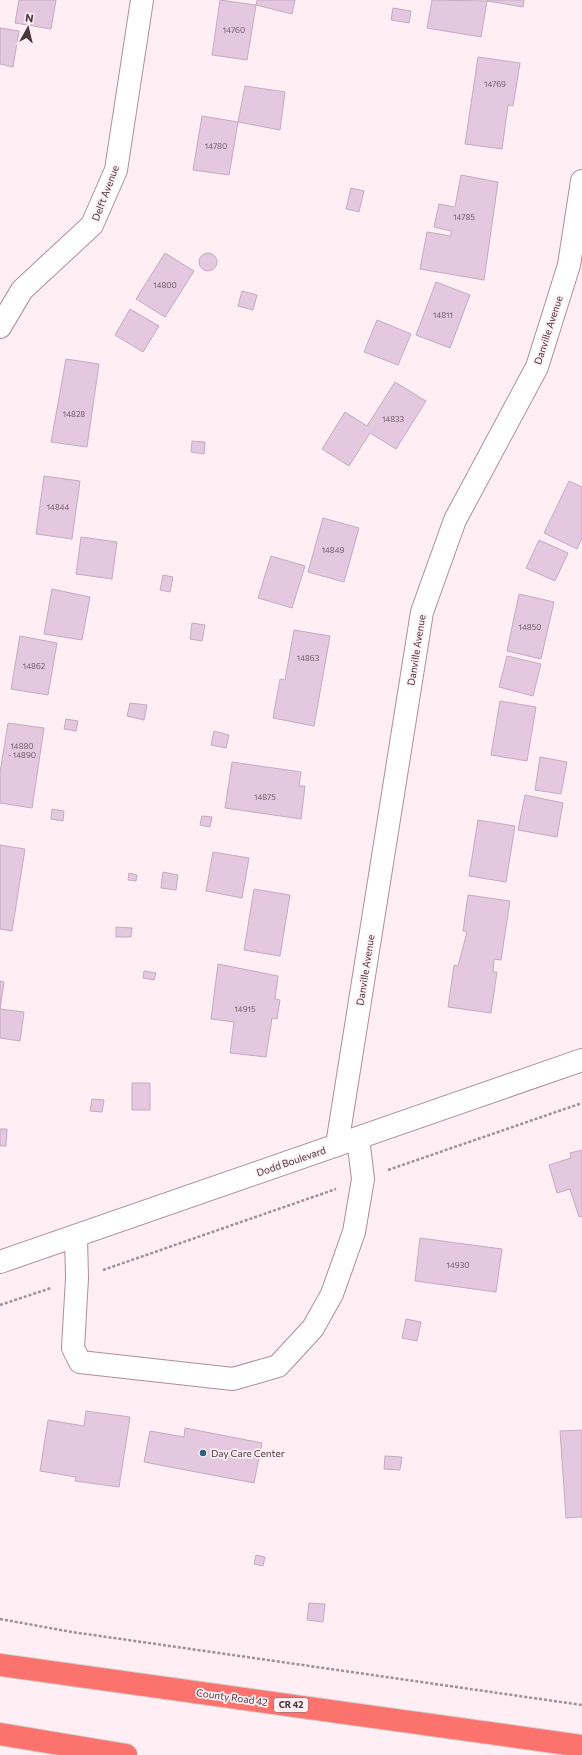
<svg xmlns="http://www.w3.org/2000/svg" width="582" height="1755" font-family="Commissioner,sans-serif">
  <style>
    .building { fill: #e4c8e0; stroke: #c5aac1 }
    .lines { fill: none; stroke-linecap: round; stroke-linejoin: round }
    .minor-casing { stroke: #b08d98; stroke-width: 24 }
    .highway-casing { stroke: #d3cfd0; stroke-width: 24 }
    .path { stroke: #9f9095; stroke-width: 2.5; stroke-dasharray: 3 2; stroke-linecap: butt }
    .minor { stroke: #fff; stroke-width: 22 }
    .highway { stroke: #fc726d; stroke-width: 22 }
    .poi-dot { fill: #26667a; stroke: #ffeff4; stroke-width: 1.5 }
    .labels { text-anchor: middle; stroke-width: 3.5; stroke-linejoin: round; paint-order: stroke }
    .number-label { font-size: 8px; fill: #6e5c66 }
    .shield { fill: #ffeff4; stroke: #7e6f74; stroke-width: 1 }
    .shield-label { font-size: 9px; font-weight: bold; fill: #47383d }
    .street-label { font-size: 10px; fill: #47383d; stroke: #ffeff4 }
    .poi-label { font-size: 10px; fill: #47383d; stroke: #ffeff4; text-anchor: start }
  </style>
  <rect width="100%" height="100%" fill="#ffeff4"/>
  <path class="building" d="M19,0H56L51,29L15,23Z
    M220,0L256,5L247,60L212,55Z
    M257,0H295L292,14L256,5Z
    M432,0L487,1L481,37L427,28Z
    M487,0H524L523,7L487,1Z
    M393,8L411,11L409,23L391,20Z
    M0,28L19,31L13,67L0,64Z
    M478,57L520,63L513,106L508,105L502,149L465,144Z
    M245,86L285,92L280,130L238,122Z
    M202,116L238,122L229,175L193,170Z
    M461,175L498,182L484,280L420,269L427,232L451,236V231L434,227L439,204L455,207Z
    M351,188L364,191L359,212L346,209Z
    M199 262a9 9 0 1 1 18 0a9 9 0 1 1-18 0Z
    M165,253L194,271L165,317L136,299Z
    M436,282L470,295L450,348L416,335Z
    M242,291L257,295L253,310L238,306Z
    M130,309L159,326L143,352L115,335Z
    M377,320L411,334L398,365L364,352Z
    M66,359L99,364L87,447L51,442Z
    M395,382L426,401L396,449L370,433L349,466L322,449L345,412L367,426Z
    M192,441L205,442L204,454L191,452Z
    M44,476L80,481L72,539L36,534Z
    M569,481L582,487V538L577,549L544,533Z
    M323,518L359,528L344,582L308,572Z
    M81,537L117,542L112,579L76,574Z
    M539,540L568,553L555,581L526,568Z
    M271,556L305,566L292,608L258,598Z
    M163,575L173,577L170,592L160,590Z
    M52,589L90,597L82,640L44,634Z
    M519,594L554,602L541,659L507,651Z
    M192,623L205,625L202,641L190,639Z
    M294,630L330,636L314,726L273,718L280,679L285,680Z
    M20,636L57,643L48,695L11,689Z
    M507,656L541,664L533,696L499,687Z
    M500,701L536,707L527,761L491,755Z
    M130,703L147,705L144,720L127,716Z
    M66,719L78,721L76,731L64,729Z
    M8,723L44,728L32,808L0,803V773Z
    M214,731L229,735L226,748L211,745Z
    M540,757L567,762L561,794L535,790Z
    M232,762L301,772L299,786H305L301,819L225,808Z
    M525,795L563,803L557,837L518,830Z
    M52,809L64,811L63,821L51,819Z
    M202,816L212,817L210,827L200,825Z
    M478,820L515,826L506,882L469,876Z
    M0,845L25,849L12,931L0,929Z
    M213,852L249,858L242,898L206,891Z
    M163,872L178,875L176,890L161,888Z
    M129,873L137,875L136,881L128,880Z
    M254,889L290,895L280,956L244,950Z
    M468,895L510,901L501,960L494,959L493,972H497L491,1013L448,1007L454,965L458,966L467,932L463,931Z
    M116,927L132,928L131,937H116Z
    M218,964L278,976L275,999L280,1000L277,1019L272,1018L266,1057L230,1053L234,1022L211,1019Z
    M144,971L156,973L154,980L143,978Z
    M0,981L4,982L0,1009L24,1012L20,1041L0,1038Z
    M132,1083H150V1110H132Z
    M92,1099L104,1100L102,1112L90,1111Z
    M0,1129H7L6,1146H0Z
    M582,1150V1216L579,1217L570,1189L557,1193L549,1165L571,1158L570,1153Z
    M420,1238L502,1249L496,1292L415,1281Z
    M406,1319L421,1322L417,1341L402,1338Z
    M86,1411L130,1417L119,1487L75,1481L76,1477L40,1471L48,1420L84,1426Z
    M185,1428L262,1443L254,1483L144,1462L150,1431L184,1437Z
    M582,1430V1517L566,1518L560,1431Z
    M385,1456L402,1457L400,1470L384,1469Z
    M256,1555L265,1557L263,1566L254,1564Z
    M309,1603L325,1604L323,1622L307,1620Z"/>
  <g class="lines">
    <defs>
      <path id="minor" d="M0,327L22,290L92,225L116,170L142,0
        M337,1145L422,612L455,520L537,367L569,265L582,181
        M76,1236L77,1278L73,1348L80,1362L233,1379L278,1366L313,1328L332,1294L354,1232L363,1179L358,1138
        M0,1262L582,1060"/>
      <path id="highway" d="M0,1665L582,1746
        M0,1734L126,1755"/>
    </defs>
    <use href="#minor" class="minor-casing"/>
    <use href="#highway" class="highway-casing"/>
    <path class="path" d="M388,1170L582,1103
      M103,1270L336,1189
      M0,1305L51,1288
      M0,1619L72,1632L582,1705"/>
    <use href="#minor" class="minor"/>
    <use href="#highway" class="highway"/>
  </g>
  <circle class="poi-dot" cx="203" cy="1453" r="4"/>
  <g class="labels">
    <g class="number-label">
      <text x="234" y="33">14760</text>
      <text x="495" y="87">14769</text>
      <text x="216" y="149">14780</text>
      <text x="464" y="220">14785</text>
      <text x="165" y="288">14800</text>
      <text x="443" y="318">14811</text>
      <text x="74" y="417">14828</text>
      <text x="393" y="422">14833</text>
      <text x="58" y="510">14844</text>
      <text x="333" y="553">14849</text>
      <text x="530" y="630">14850</text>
      <text x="308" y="661">14863</text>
      <text x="34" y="669">14862</text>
      <text x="22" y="749">14880<tspan x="22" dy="9">- 14890</tspan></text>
      <text x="265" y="800">14875</text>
      <text x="245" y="1012">14915</text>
      <text x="458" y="1268">14930</text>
    </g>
    <rect class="shield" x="274" y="1698" width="34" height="14" rx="3"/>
    <g class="shield-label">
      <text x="291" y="1708">CR 42</text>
    </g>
    <g class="street-label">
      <text transform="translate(105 193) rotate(-69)" y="4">Delft Avenue</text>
      <text transform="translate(548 330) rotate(-72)" y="4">Danville Avenue</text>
      <text transform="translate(416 650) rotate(-81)" y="4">Danville Avenue</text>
      <text transform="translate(365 970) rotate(-81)" y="4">Danville Avenue</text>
      <text transform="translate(291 1161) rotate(-19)" y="4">Dodd Boulevard</text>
      <text transform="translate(232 1697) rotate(8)" y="4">County Road 42</text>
    </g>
    <g class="poi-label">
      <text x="211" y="1457">Day Care Center</text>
    </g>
  </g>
  <g transform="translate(28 28) rotate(8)" stroke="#ffeff4" stroke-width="3" paint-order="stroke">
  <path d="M0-3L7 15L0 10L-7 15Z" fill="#47383d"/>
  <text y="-6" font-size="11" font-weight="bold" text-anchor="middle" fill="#47383d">N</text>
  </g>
</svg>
